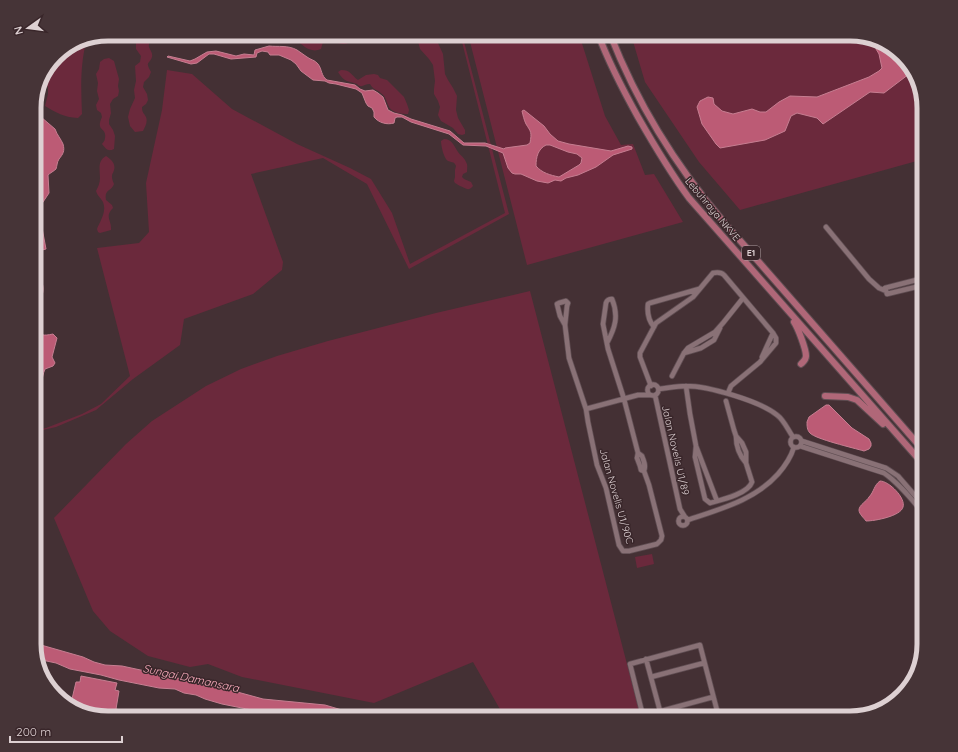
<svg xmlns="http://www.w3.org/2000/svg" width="958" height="752" font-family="Quicksand,sans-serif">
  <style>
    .green { fill: #6b293c }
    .water { fill: #bc5b75; stroke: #c67e91; fill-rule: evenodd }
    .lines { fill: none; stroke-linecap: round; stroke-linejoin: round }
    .minor-casing { stroke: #604e53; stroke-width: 6 }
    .highway-casing { stroke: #604e53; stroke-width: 8 }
    .minor { stroke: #897176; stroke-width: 4.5 }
    .highway { stroke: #b06778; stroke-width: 6 }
    .labels { text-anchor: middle; stroke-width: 3; stroke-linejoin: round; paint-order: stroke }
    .shield { fill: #39262a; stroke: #ac9da0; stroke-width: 1 }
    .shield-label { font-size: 9px; font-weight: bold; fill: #ddd0d2 }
    .street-label { font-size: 10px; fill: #ddd0d2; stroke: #39262a }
    .water-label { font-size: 11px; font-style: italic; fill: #ffb0c1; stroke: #39262a }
    .rim { fill: none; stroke: #ddd0d2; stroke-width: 5 }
  </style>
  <rect width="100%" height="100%" fill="#443034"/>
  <path class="green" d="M136,34H152C152,39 148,43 149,47C150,50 153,53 152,57C149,65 145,61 151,72L149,77L144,82L143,87L147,94L148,100L146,104L142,107C142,113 144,113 146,117C148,122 145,127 143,131L135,132L130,126L128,117L130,109L135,98L134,90L136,81L135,66L140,62L141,56L136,49Z
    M250,34H267L269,35L271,34H316L323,42L321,49C318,50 315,51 312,50C307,49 305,47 301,44C296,40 290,37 284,36C272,35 259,43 250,34Z
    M416,34H436L438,43L443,54L445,74L448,80L453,88L457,96L456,110L458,118L465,130V134L462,135L458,134L453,128L441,121L438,115L440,107L438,101L434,94V89L435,81L433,65L429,59L420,49Z
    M460,34H462L509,214L409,269L367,184L323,158L251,174L283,262L282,270L253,294L184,319L180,345L133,379L96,410L56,427L34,432V431L46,428L82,414L101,404L130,376L97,248L139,243L149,232L146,183L162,110L167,70L192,74L232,109L297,144L350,168L371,179L392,213L410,264L505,213Z
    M468,34H579L605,116L621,145L633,144L645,175L654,174L683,222L527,265Z
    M633,34H850L899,52L916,75L924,108V159L740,210L699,162L645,82L632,38Z
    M336,38L349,39L350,40V42C346,45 339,44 335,42L334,39Z
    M86,42C80,67 81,89 82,114L78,118C63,117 57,113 45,106L48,94V87L41,81L42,75L59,53Z
    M109,58L114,61L119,79L118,86L119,91L118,96L113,99L110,104L111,113L109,120V124L113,130L115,136L114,149C108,152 106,149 102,144C103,142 105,141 105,138C107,127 95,132 102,117L101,113L97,110L96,105L99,99L97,91L98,83L96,74L99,69L100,62L104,59Z
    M341,70C351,70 351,75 358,80L366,75L374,74L378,75L380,78L387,80L404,97L407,104L409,110L408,114C401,114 391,113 388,105C386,101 386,97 382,94C377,89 374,91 370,84C365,84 363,87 360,86C359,86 358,85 357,84C348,81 344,82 338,72Z
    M444,139C452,139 454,146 458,152C460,155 464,157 466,162C468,165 467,168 467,172L463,174L462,177L464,179L471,182L473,186C468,192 466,188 460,186C458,185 457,184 455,183L454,181L455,177V170L456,166C454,161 453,163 448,161C444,159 441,146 441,141Z
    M106,156C111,159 116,164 114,170C113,174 112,173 112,177C112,179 113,182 114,184C111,192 104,189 106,200L112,205L113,208C104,217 112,220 111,230L100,233L98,232L97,229C100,221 107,212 103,202C101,198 98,197 96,191C98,187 100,183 100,178C100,170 97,161 106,156Z
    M530,291L641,718H505L473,662L374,703L242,677L208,664L190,667L148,656L110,631L93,611L54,518L126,444L152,421L206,386L241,369L277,356L328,341L436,313Z
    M652,554L654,564L637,568L635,557Z"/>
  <path class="water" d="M877,44L899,52L913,71L884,93L870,92L823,124L817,118L797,113L791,116L785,131L765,140L720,148L716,144L702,124L697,107L700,101L708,97L713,98L714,104L722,111L733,114L752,109L760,112H766L779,102L790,96L817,97L869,77L879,71L882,68L879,54L876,49Z
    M269,46C278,47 288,45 297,50C300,52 304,55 307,57C311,60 315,60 318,64C322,69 321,76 327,80L355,85L360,89L365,91L373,90L378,93L383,97L388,110L394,113L402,115L411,119L450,131L464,143H485L504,149L505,148L527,145L530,143C532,132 531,132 526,124C524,120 523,115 522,111L524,110L544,126L550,134L558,141L569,144L611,151L628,146L632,147V149L613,155L596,167L578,175L566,178L561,181L555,180L548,183L537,181L521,174H515L512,173L508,168L503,153L486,146L463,145L449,134L411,122L402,117H397L395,118L394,123C387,125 379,123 374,117V112L372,108L368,106L366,103L362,93L356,89L336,84L329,83L325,81L313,80L301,71L296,64L291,60L279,55H270L268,52L262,51L257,53L256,57L231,59L214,54H209L197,63L191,64L167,57L168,56L190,61L195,59L207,52L216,51L236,56L244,54L254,55L255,50ZM546,145H550L568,152L577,154L582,158L581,163L579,165L559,177C550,175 542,173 536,166C536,157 538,149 546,145Z
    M34,111L55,129C57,135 61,139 63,144C65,151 63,154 59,159C57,162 57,166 56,169C54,171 50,173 48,175L49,193L41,205L39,214L36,219L37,224L42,228L46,249L42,250L40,252L37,250L36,246L34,245Z
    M34,271C46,280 46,298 34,307Z
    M34,328C41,336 43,336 53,334L57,338L52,357L55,363L53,366L45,369C41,378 42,390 37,399L34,400Z
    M826,405H829L852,428L869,439L871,443V446L869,449L864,451C854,448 815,439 810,433C807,430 807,426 807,422L809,417Z
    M880,481C889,481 906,498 903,507C901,516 875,521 866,521C864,518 859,514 859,510C859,505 867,501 869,497C874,492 874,485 880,481Z
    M34,643L83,657L94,662L105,665L122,666L173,677L230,690L263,699L325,705L369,718H317L252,710L222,704L205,699L196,695L184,693L175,689L159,688L119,680L101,675L70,669L56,663L37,659L34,649Z
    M81,676L117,683L115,690L119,691L116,709L136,714L132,718H108L59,700L58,697L72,699L76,682H80Z"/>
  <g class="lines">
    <defs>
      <path id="minor" d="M826,227L869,279L879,288L886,291
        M924,285L887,294L885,288L924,278
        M565,325L560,316L557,304L559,303L566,301L568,303L567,306L565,325L569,358L586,409L588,422L597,465L606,488L619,545L623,551H629L657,544L661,540L662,536L649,485L644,471L641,470L640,466L637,458L638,453L624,399L608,349L603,324L606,303C607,300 608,299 612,299C619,316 615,328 607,343
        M654,327C649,321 647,312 648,304L650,303L699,289
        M684,353L701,348L714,340L720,328
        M762,357L773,333
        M672,376L684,353L688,348L715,332L723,323L743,298
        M647.5 390a5.5 5.5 0 1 1 11 0a5.5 5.5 0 1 1-11 0Z
        M651,386L640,357V353L656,323L693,297L713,273C718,272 721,272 724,275L773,333L776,338V343L760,362L731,386L728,393
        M686,386L690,414L696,446L717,501
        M659,389C668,388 677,386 686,386C708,386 760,401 777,415C784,420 788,430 793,437
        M655,395L680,509L685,517
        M586,409L638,395H650
        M736,436C736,447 739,455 746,463
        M790.5 442a5.5 5.5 0 1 1 11 0a5.5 5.5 0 1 1-11 0Z
        M802,441L886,468L898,476L924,506
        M696,446L695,457L705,499L710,503C721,500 748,494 752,482L746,463V452L742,443L736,436L734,430L726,401
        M800,446L884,473C900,484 912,500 924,514
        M638,453L642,456C644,461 646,466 644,471
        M678.5 521a4.5 4.5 0 1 1 9 0a4.5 4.5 0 1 1-9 0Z
        M688,520C720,509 755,500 778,474C785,466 791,457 794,447
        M646,659L660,711
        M651,677L704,663
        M713,697L643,716L630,664L700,645L719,718"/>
      <path id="highway" d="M598,34C609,63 623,90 638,117C654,145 670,172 689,198L924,465
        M610,34C637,103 675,165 723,221L924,451
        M794,322C798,328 806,349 806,356C806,360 803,362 801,364
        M825,396L848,397L857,400L883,424"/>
    </defs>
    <use href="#minor" class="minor-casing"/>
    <use href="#highway" class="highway-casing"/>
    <use href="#minor" class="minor"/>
    <use href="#highway" class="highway"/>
  </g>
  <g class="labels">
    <rect class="shield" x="742" y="246" width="18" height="14" rx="3"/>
    <g class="shield-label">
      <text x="751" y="256">E1</text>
    </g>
    <g class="street-label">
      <text transform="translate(713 209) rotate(50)" y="4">Lebuhraya NKVE</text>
      <text transform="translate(676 450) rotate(77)" y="4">Jalan Novelis U1/89</text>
      <text transform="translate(617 496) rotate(74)" y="4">Jalan Novelis U1/90C</text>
    </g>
    <g class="water-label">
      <text transform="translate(191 678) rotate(12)" y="4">Sungai Damansara</text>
    </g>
  </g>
  <path d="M0 0H958V752H0ZM108 41H850A67 67 0 0 1 917 108V644A67 67 0 0 1 850 711H108A67 67 0 0 1 41 644V108A67 67 0 0 1 108 41Z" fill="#463437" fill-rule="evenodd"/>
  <path class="rim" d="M108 41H850A67 67 0 0 1 917 108V644A67 67 0 0 1 850 711H108A67 67 0 0 1 41 644V108A67 67 0 0 1 108 41Z"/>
  <g transform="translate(28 28) rotate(256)" stroke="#39262a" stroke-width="3" paint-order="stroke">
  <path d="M0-3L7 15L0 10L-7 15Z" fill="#ddd0d2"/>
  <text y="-6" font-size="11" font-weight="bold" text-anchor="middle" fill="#ddd0d2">N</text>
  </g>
  <path d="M10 736v6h112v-6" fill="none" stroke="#ddd0d2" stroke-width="2"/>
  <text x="16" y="736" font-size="12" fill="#ddd0d2" stroke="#39262a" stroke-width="3" paint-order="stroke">200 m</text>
</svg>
